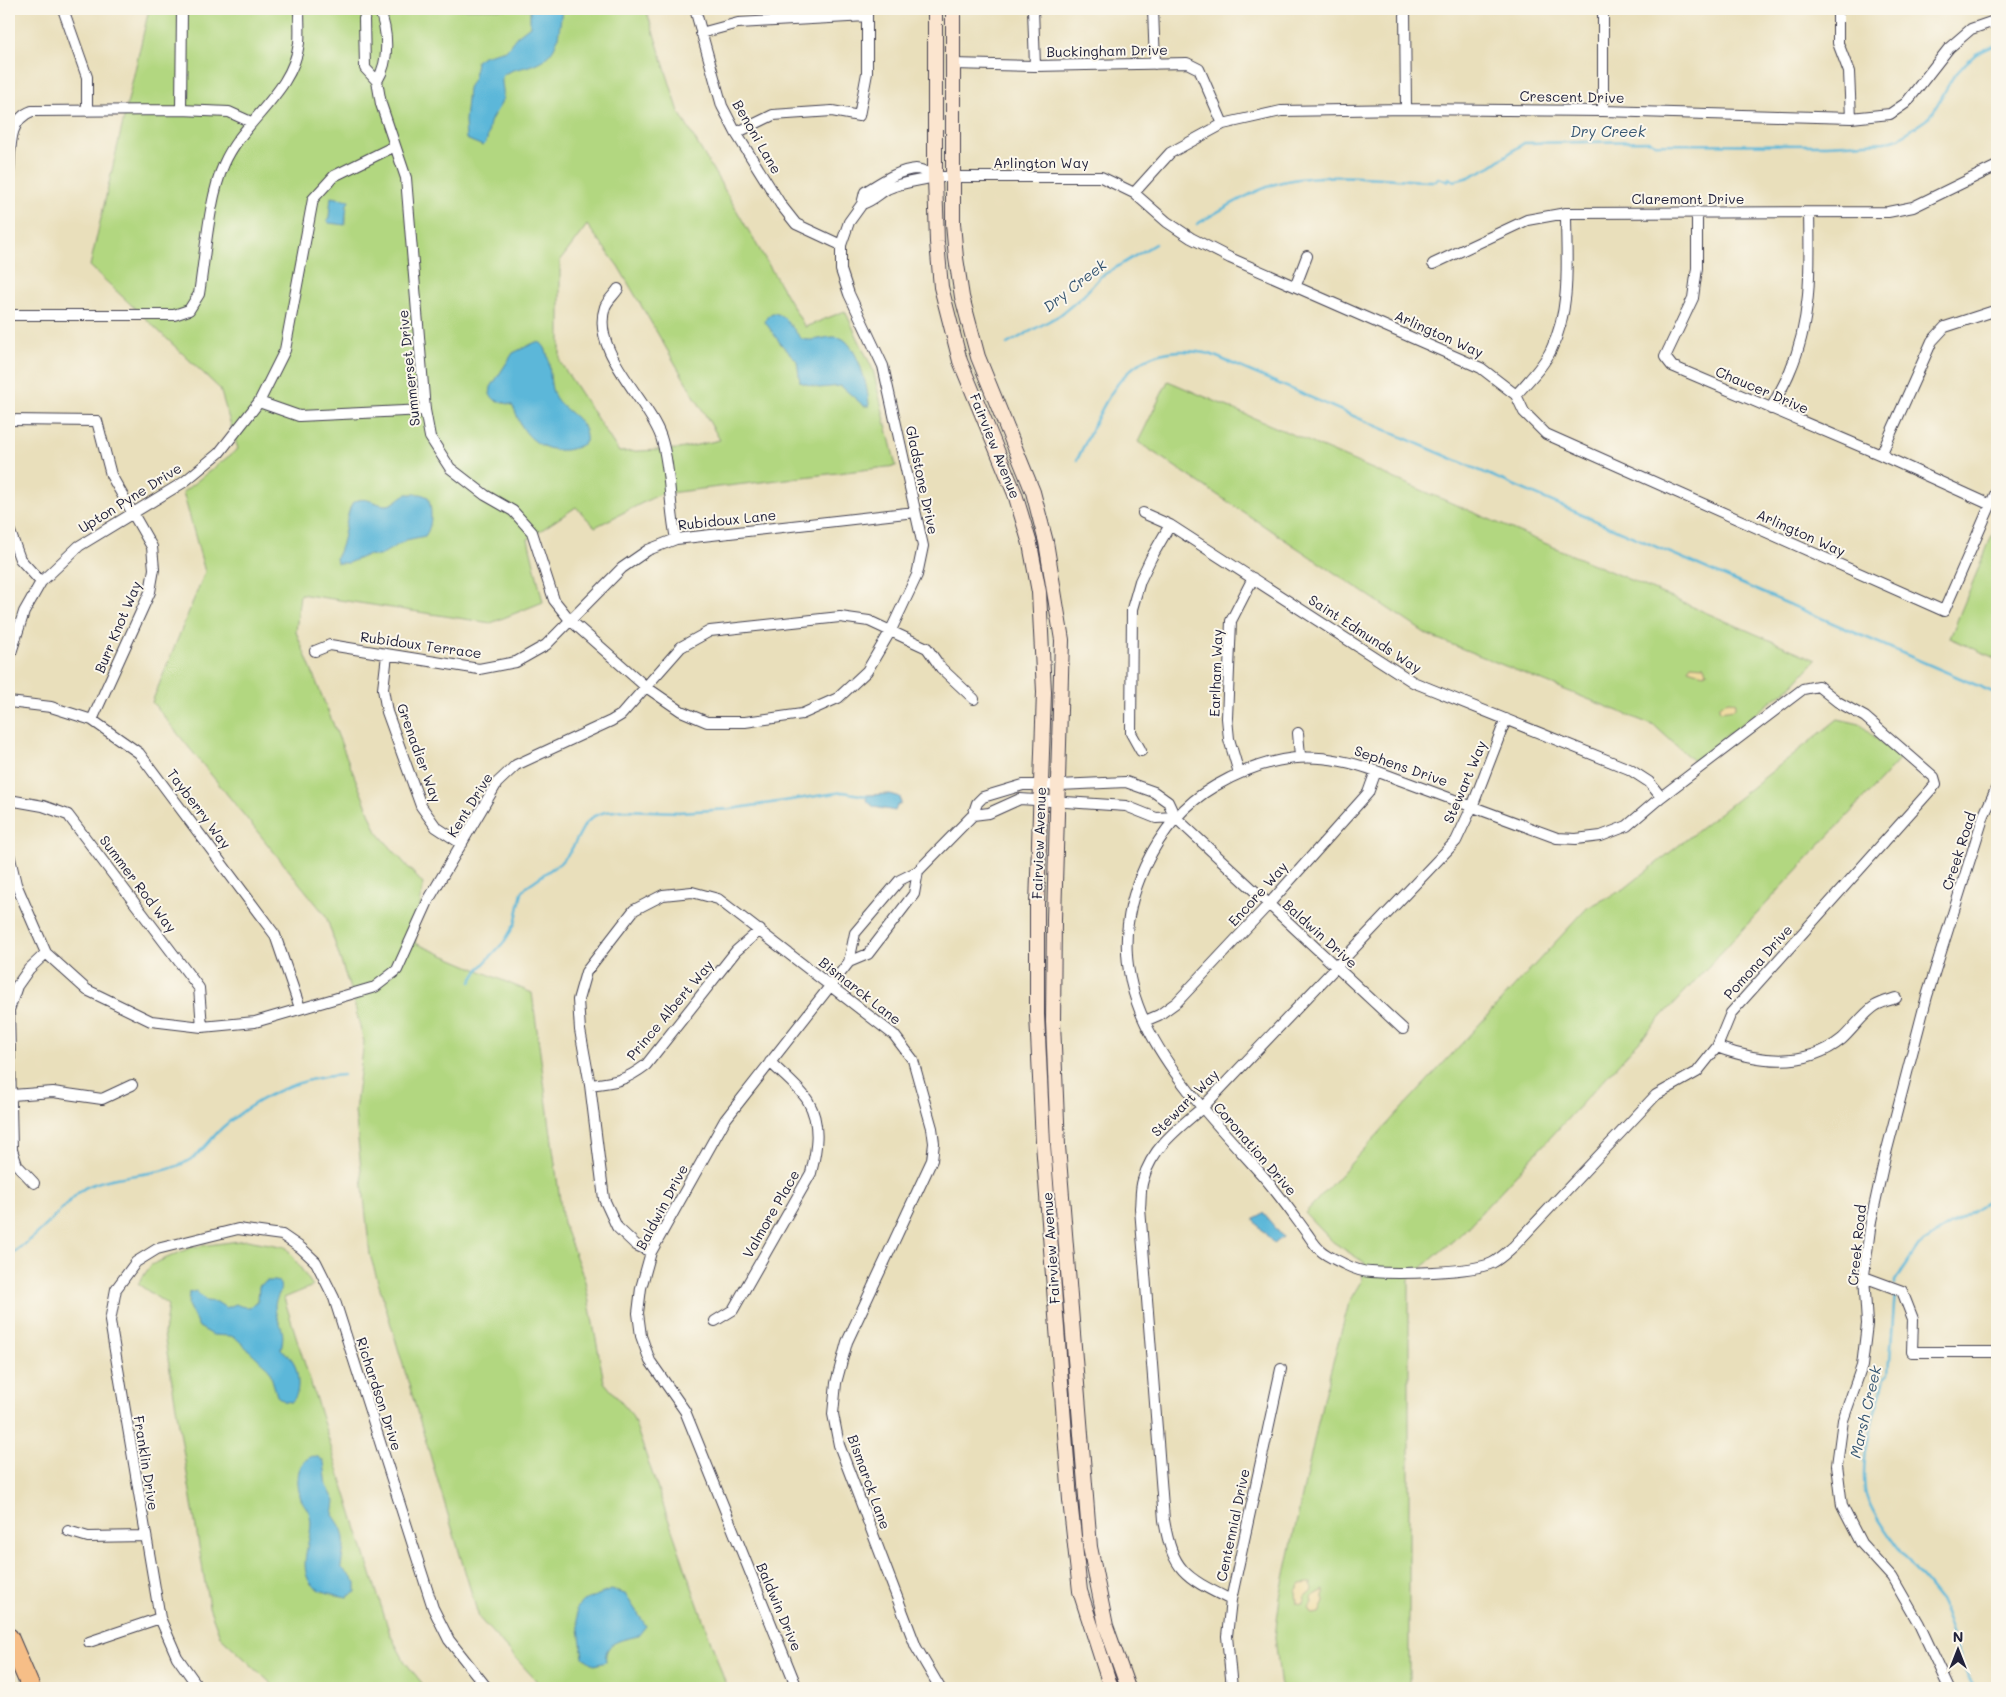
<svg xmlns="http://www.w3.org/2000/svg" width="2006" height="1697" font-family="Mali,sans-serif">
  <style>
    .green { fill: #b2d780; stroke: #6a7c5e; fill-rule: evenodd }
    .sand { fill: #eeda9e; stroke: #887e6c }
    .water { fill: #5bb7d9; stroke: #3e6c8a }
    .lines { fill: none; stroke-linecap: round; stroke-linejoin: round }
    .stream { stroke: #5bb7d9; stroke-width: 2.5 }
    .street-casing { stroke: #403e4e; stroke-width: 12 }
    .secondary-casing { stroke: #403e4e; stroke-width: 16 }
    .highway-casing { stroke: #403e4e; stroke-width: 20 }
    .street { stroke: #fff; stroke-width: 10 }
    .secondary { stroke: #fbe5cf; stroke-width: 14 }
    .highway { stroke: #f6be87; stroke-width: 18 }
    .labels { text-anchor: middle; stroke-width: 4; stroke-linejoin: round; paint-order: stroke }
    .street-label { font-size: 14px; fill: #22223b; stroke: #fbf7ec }
    .water-label { font-size: 15px; font-style: italic; fill: #365672; stroke: #fbf7ec }
  </style>
  <rect width="100%" height="100%" fill="#fbf7ec"/>
  <filter id="ink" filterUnits="userSpaceOnUse"><feTurbulence type="fractalNoise" baseFrequency=".02" numOctaves="2"/><feDisplacementMap in="SourceGraphic" scale="10" xChannelSelector="R" yChannelSelector="G"/><feConvolveMatrix kernelMatrix="1 2 1 2 8 2 1 2 1" color-interpolation-filters="sRGB"/></filter>
  <filter id="wash" filterUnits="userSpaceOnUse"><feTurbulence type="fractalNoise" baseFrequency=".0096" numOctaves="4" result="noise"/><feDisplacementMap in="SourceGraphic" scale="20" xChannelSelector="R" yChannelSelector="G"/><feGaussianBlur stdDeviation="1.12" result="paint"/><feColorMatrix in="noise" values="0 0 0 0 0 0 0 0 0 0 0 0 0 0 0 0 0 1.4 0 .05"/><feComposite in="paint" operator="in"/></filter>
  <g filter="url(#wash)">
    <rect width="100%" height="100%" fill="#e9dfbb"/>
    <path class="green" d="M149,9H646L679,112L805,327L845,311L873,370L896,466L660,494L595,527L576,507L528,539L543,602L491,623L300,594L296,632L377,832L423,884L415,943L532,993L563,1223L585,1281L604,1382L632,1415L727,1688H543L479,1618L370,1255L355,1111L364,1042L352,995L326,916L152,702L205,572L183,492L238,449L220,389L90,266ZM587,225L618,266L720,440L679,449L619,452L560,362V261Z
      M1168,381L1816,660L1793,685L1693,761L1655,726L1428,635L1138,442Z
      M1997,523V659L1950,638Z
      M1838,719L1860,724L1900,759L1463,1232L1409,1279V1688H1281L1275,1637L1280,1597L1324,1395L1349,1303L1361,1283L1365,1263L1333,1242L1305,1213L1587,908L1624,889Z
      M247,1240L286,1247L313,1286L284,1298L390,1634L405,1662L426,1688H276L220,1636L209,1607L164,1334L168,1305L138,1284L151,1265L192,1247Z"/>
    <path class="sand" d="M1691,665L1705,666L1707,672L1704,674L1688,669Z
      M1730,701L1736,703L1734,709L1720,711L1719,707L1725,702Z
      M1309,1583H1311L1312,1590L1305,1596L1303,1604L1297,1603L1296,1592L1301,1584Z
      M1324,1590V1602L1319,1613L1312,1614L1308,1608L1312,1603L1311,1597Z"/>
    <path class="water" d="M530,9H562C558,35 561,56 529,66C520,69 511,69 503,75C500,81 504,88 503,95C503,105 495,111 491,120C487,129 490,140 483,146L466,139L465,121L468,88L474,77L476,61L483,56L506,50L517,36L530,26Z
      M331,197L350,200L347,204L345,225L329,223L327,221L329,217Z
      M772,313C786,313 793,331 802,339C815,343 829,334 841,338C857,344 869,390 869,406H864L841,386L819,388L800,382L797,361L781,344L765,322L767,317Z
      M536,342L541,343C553,353 547,380 554,395C563,413 589,418 586,442C563,459 532,448 520,423C517,417 516,411 512,405L495,400L490,395L491,387L513,353Z
      M407,494H421L428,497C432,508 433,526 425,536L406,540L379,556L367,555L348,563H337L336,558C346,541 344,521 352,503C365,494 375,505 386,505C395,505 399,497 407,494Z
      M889,794L900,797L901,804L897,806L895,811L874,807L866,800L867,795Z
      M1263,1213L1283,1237L1274,1244L1254,1220Z
      M274,1281L279,1282C284,1292 275,1296 275,1306C276,1325 287,1325 281,1349C285,1353 290,1356 293,1361C298,1372 302,1394 291,1402L284,1401L277,1396L269,1369L237,1339L231,1336L213,1335L199,1327L188,1305L189,1293L196,1291L206,1301L217,1302L226,1308L236,1304C243,1308 253,1309 258,1301L259,1286L267,1281Z
      M313,1456L318,1457L324,1462L327,1486L335,1501L333,1515C349,1536 344,1543 341,1567L356,1582V1592L347,1597C337,1595 318,1592 311,1584C296,1563 315,1536 310,1516C309,1510 304,1505 301,1499C296,1484 295,1462 313,1456Z
      M611,1590L625,1594L646,1626L638,1636C623,1640 603,1641 606,1662L594,1665L583,1657L576,1608L583,1601Z"/>
    <g class="lines">
      <path class="stream" d="M1197,224C1222,209 1260,186 1287,181C1331,172 1385,179 1429,181H1436L1438,178L1448,181L1449,178L1454,181L1469,177L1491,166L1524,143L1650,141L1655,144L1826,145L1885,142L1899,138L1930,117L1953,77L1967,62L1976,54L1997,44
        M1007,344L1060,315L1083,296L1100,277L1155,244
        M1077,460C1108,398 1125,336 1210,354L1997,694
        M471,982L479,969L504,942L515,924L522,892L527,886L560,863L570,852L585,824L594,816L605,812L624,810L678,812L731,809L843,792L866,796
        M9,1255C30,1242 46,1226 63,1208C71,1201 79,1189 89,1186C120,1172 158,1178 188,1161C201,1154 212,1137 223,1127C256,1098 298,1077 343,1075
        M1895,1285V1281L1920,1244L1985,1203L1997,1186
        M1895,1291L1889,1374L1885,1378C1875,1413 1860,1453 1865,1490C1869,1517 1920,1576 1939,1600C1954,1629 1956,1662 1977,1688"/>
    </g>
  </g>
  <g filter="url(#ink)">
    <g class="lines">
      <defs>
        <path id="street" d="M63,9L87,77V111
          M368,9L364,19L365,68L377,81L381,104L406,178L425,410L430,437L450,468L485,495L513,511L532,532L554,600L570,620L646,687L681,711L707,722H745L802,714L838,698L867,671L891,630L917,575L923,546L883,366L849,294L841,270V245L849,222L862,204L865,192C880,183 898,170 916,169C922,169 929,174 935,177
          M695,9L722,106L736,133L781,205L796,224L841,245
          M1033,9L1035,66
          M1153,9L1155,64
          M1405,9L1406,109
          M1603,9V111
          M1838,9V43L1849,72L1851,118
          M701,33L738,23L867,16
          M953,64L1035,66L1187,63L1199,69L1223,124
          M377,81C390,60 388,31 379,9
          M181,110L182,9
          M736,133L773,115L832,111L859,116L867,73V9
          M9,173C11,150 7,120 32,111L181,110L229,112L251,122
          M1134,193L1170,153L1223,124L1281,111L1406,109L1603,111L1851,118L1890,114L1906,103L1949,48L1971,29L1997,20
          M862,204C874,200 877,195 887,189C901,182 919,181 935,177H1101L1134,193L1167,222L1191,238L1230,258L1481,368L1516,395L1524,412L1546,434L1944,611L1997,490
          M1697,212V268L1693,298L1665,357L1672,366L1881,455L1991,505
          M1433,264L1527,220L1566,213L1888,212L1913,207L1997,166
          M1296,285L1307,256
          M618,289C615,294 607,301 605,307C590,351 648,399 661,437C671,469 669,506 676,539
          M9,315H174L189,310L199,294C205,257 209,197 224,164C243,120 293,93 299,43C300,32 299,20 299,9
          M1516,395C1528,381 1543,367 1551,350C1572,307 1566,259 1566,213
          M259,402L299,416L425,410
          M1771,409C1777,396 1785,384 1790,371C1812,321 1810,266 1809,213
          M9,420L97,421L111,475L152,547L154,569L150,592L92,720
          M1881,455L1932,341L1945,327L1997,310
          M1143,513L1170,525L1413,682L1629,769L1649,782L1661,797
          M9,529L20,559L41,582
          M315,651L330,645L479,669L516,662L546,645L622,568L648,550L676,539L915,512
          M387,655L383,689L387,712L421,806L436,827L462,844
          M9,659L24,612L41,582L79,546L184,482L219,453L259,402L285,350L313,199L334,176L395,146
          M1818,686L1838,702L1865,717L1934,777L1936,784L1731,1013L1717,1047L1697,1072L1656,1095L1514,1246C1508,1251 1500,1259 1492,1263C1471,1273 1397,1274 1371,1272C1363,1272 1352,1268 1344,1264C1337,1260 1326,1256 1320,1250C1314,1245 1310,1237 1306,1232C1292,1213 1278,1193 1263,1176C1184,1087 1085,995 1145,866C1161,832 1182,805 1215,786C1271,754 1315,749 1376,771L1557,838L1576,839L1601,836L1627,826L1661,797L1803,689Z
          M9,702L51,707L92,720L139,753L275,935L300,1008
          M1298,733L1300,756
          M1141,751L1131,733L1132,609L1140,581L1151,558L1170,525
          M1239,773L1229,739L1227,718L1231,621L1253,578
          M9,800L43,806L68,815L199,988L202,1027
          M973,815L989,813L1020,799L1126,806L1156,818L1175,817
          M9,854L16,884L46,953L87,990L151,1021L202,1027L255,1022L375,987L397,970L429,899L497,783L516,765L611,721L621,715L681,647L710,631L840,617L869,621L927,648L941,668L974,699
          M849,962L868,954L914,894L918,871
          M1145,1021L1159,1015L1177,1002L1268,905L1368,793L1376,771
          M1717,1047C1758,1062 1805,1069 1842,1039C1853,1029 1863,1014 1875,1006C1881,1002 1890,1000 1896,998
          M590,1085C615,1082 625,1081 646,1065L736,951L760,930
          M12,1095L53,1092L102,1099L132,1085
          M34,1183L17,1165L12,1150L9,1010L17,986L29,969L46,953
          M651,1252L636,1245L617,1227L604,1199L590,1085L580,1030L578,1000L586,972L634,910L663,895L692,892L718,899L894,1035L913,1060L932,1128L934,1143L932,1160L847,1342L836,1383L833,1414L839,1445L916,1647L940,1688
          M1864,1277L1902,1291L1913,1319L1912,1352H1997
          M715,1321L733,1310L811,1173C817,1149 821,1124 808,1101C801,1089 781,1073 770,1062
          M68,1531L88,1537L144,1536
          M1231,1600C1185,1577 1173,1572 1164,1520L1140,1208C1141,1199 1140,1189 1143,1180C1151,1149 1178,1128 1202,1108L1456,841L1472,807L1506,719
          M89,1642L160,1618
          M199,1688L177,1657L160,1618L110,1321L116,1289L136,1262L157,1249L238,1229L282,1235L301,1248L316,1262L334,1298L433,1608L449,1640L487,1688
          M797,1688L685,1411L650,1361L641,1336L638,1313L641,1288L651,1252L725,1120L849,962L855,933L900,880L918,871L973,815L977,803L983,797L1023,785H1059L1126,782L1154,792L1168,802L1175,817L1403,1029
          M1232,1688L1227,1636L1231,1600L1281,1369
          M1949,1688L1919,1624L1892,1577L1861,1543L1842,1506L1837,1465L1843,1420L1862,1366L1867,1324L1864,1275L1871,1221L1885,1157L1927,996L1984,815L1997,787"/>
        <path id="secondary" d="M935,9V177L937,242L941,287L960,361L1015,494L1030,544L1039,592L1044,692L1037,905V1014L1043,1143L1070,1500L1080,1591L1111,1688
          M953,9V223L956,258L962,297L978,357L1033,492L1046,542L1062,640L1054,919L1053,1022L1058,1146L1090,1547L1106,1626L1128,1688"/>
        <path id="highway" d="M9,1637L31,1688"/>
      </defs>
      <use href="#street" class="street-casing"/>
      <use href="#secondary" class="secondary-casing"/>
      <use href="#highway" class="highway-casing"/>
      <use href="#street" class="street"/>
      <use href="#secondary" class="secondary"/>
      <use href="#highway" class="highway"/>
    </g>
  </g>
  <g class="labels">
    <g class="street-label">
      <text transform="translate(1107 51) rotate(-1)" y="5">Buckingham Drive</text>
      <text transform="translate(1572 97) rotate(1)" y="5">Crescent Drive</text>
      <text transform="translate(757 137) rotate(60)" y="5">Benoni Lane</text>
      <text x="1041" y="168">Arlington Way</text>
      <text x="1688" y="204">Claremont Drive</text>
      <text transform="translate(1439 334) rotate(24)" y="5">Arlington Way</text>
      <text transform="translate(409 368) rotate(-96)" y="5">Summerset Drive</text>
      <text transform="translate(1762 390) rotate(23)" y="5">Chaucer Drive</text>
      <text transform="translate(995 446) rotate(68)" y="5">Fairview Avenue</text>
      <text transform="translate(922 480) rotate(78)" y="5">Gladstone Drive</text>
      <text transform="translate(130 498) rotate(-32)" y="5">Upton Pyne Drive</text>
      <text transform="translate(727 520) rotate(-6)" y="5">Rubidoux Lane</text>
      <text transform="translate(1801 533) rotate(24)" y="5">Arlington Way</text>
      <text transform="translate(118 627) rotate(-67)" y="5">Burr Knot Way</text>
      <text transform="translate(1365 634) rotate(33)" y="5">Saint Edmunds Way</text>
      <text transform="translate(421 645) rotate(8)" y="5">Rubidoux Terrace</text>
      <text transform="translate(1216 673) rotate(-88)" y="5">Earlham Way</text>
      <text transform="translate(419 753) rotate(70)" y="5">Grenadier Way</text>
      <text transform="translate(1401 766) rotate(19)" y="5">Sephens Drive</text>
      <text transform="translate(1465 782) rotate(-67)" y="5">Stewart Way</text>
      <text transform="translate(470 805) rotate(-58)" y="5">Kent Drive</text>
      <text transform="translate(199 809) rotate(53)" y="5">Tayberry Way</text>
      <text transform="translate(1039 843) rotate(-88)" y="5">Fairview Avenue</text>
      <text transform="translate(1959 851) rotate(-72)" y="5">Creek Road</text>
      <text transform="translate(138 884) rotate(53)" y="5">Summer Rod Way</text>
      <text transform="translate(1258 894) rotate(-48)" y="5">Encore Way</text>
      <text transform="translate(1320 934) rotate(42)" y="5">Baldwin Drive</text>
      <text transform="translate(1758 962) rotate(-48)" y="5">Pomona Drive</text>
      <text transform="translate(860 991) rotate(38)" y="5">Bismarck Lane</text>
      <text transform="translate(670 1010) rotate(-50)" y="5">Prince Albert Way</text>
      <text transform="translate(1185 1103) rotate(-45)" y="5">Stewart Way</text>
      <text transform="translate(1255 1149) rotate(49)" y="5">Coronation Drive</text>
      <text transform="translate(662 1207) rotate(-62)" y="5">Baldwin Drive</text>
      <text transform="translate(771 1214) rotate(-60)" y="5">Valmore Place</text>
      <text transform="translate(1857 1245) rotate(-84)" y="5">Creek Road</text>
      <text transform="translate(1051 1248) rotate(-94)" y="5">Fairview Avenue</text>
      <text transform="translate(379 1394) rotate(72)" y="5">Richardson Drive</text>
      <text transform="translate(146 1463) rotate(81)" y="5">Franklin Drive</text>
      <text transform="translate(869 1482) rotate(70)" y="5">Bismarck Lane</text>
      <text transform="translate(1233 1525) rotate(-78)" y="5">Centennial Drive</text>
      <text transform="translate(779 1607) rotate(67)" y="5">Baldwin Drive</text>
    </g>
    <g class="water-label">
      <text x="1608" y="137">Dry Creek</text>
      <text transform="translate(1075 286) rotate(-38)" y="5">Dry Creek</text>
      <text transform="translate(1866 1412) rotate(-77)" y="5">Marsh Creek</text>
    </g>
  </g>
  <rect width="2006" height="1697" fill="none" stroke="#fbf7ec" stroke-width="30"/>
  <g transform="translate(1958 1650)" stroke="#fbf7ec" stroke-width="4" paint-order="stroke">
  <path d="M0-4L9 19L0 12L-9 19Z" fill="#22223b"/>
  <text y="-8" font-size="14" font-weight="bold" text-anchor="middle" fill="#22223b">N</text>
  </g>
</svg>
